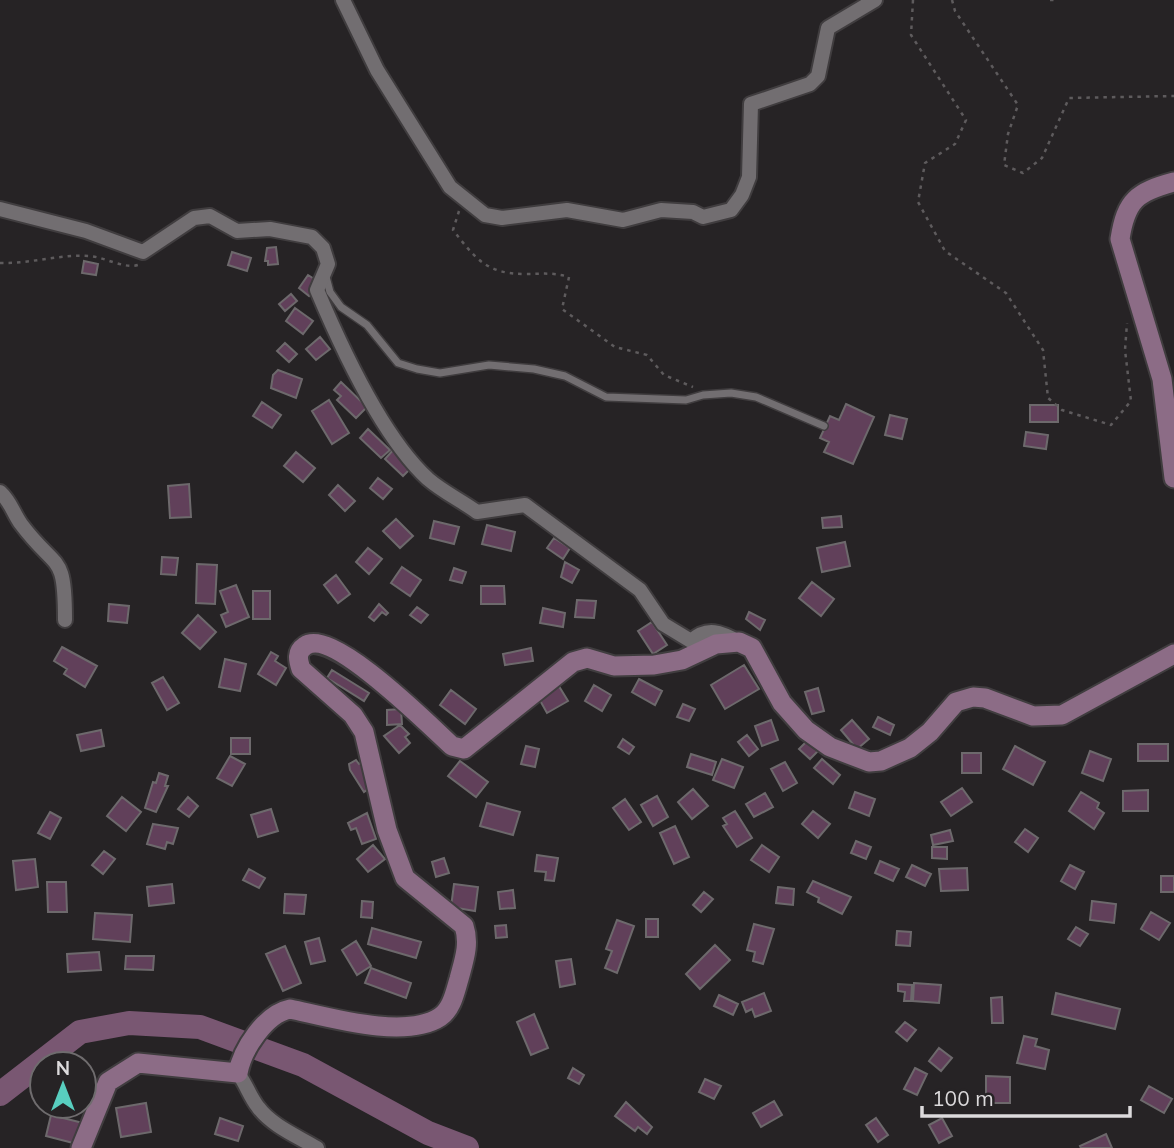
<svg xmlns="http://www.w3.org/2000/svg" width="1174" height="1148" font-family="Mulish,sans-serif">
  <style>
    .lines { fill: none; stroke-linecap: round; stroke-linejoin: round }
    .river { stroke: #795772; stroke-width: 24 }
    .building { fill: #61405a; stroke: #6d696c; stroke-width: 2 }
    .lane-casing { stroke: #403d3f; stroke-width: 10 }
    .street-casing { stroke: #403d3f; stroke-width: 18 }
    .secondary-casing { stroke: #403d3f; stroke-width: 23 }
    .path { stroke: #5e5b5d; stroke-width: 2.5; stroke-dasharray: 3.5 5; stroke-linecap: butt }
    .lane { stroke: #726e71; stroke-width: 7 }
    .street { stroke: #726e71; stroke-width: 14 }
    .secondary { stroke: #8c6c86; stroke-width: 19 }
  </style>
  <rect width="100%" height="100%" fill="#262325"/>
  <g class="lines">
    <path class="river" d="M0,1094L80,1032L129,1023L200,1027L303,1065L428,1133L467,1148"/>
  </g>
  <path class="building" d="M276,247L278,264L268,265V261H265L267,248Z
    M232,252L251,258L247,271L228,265Z
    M84,261L98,264L96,275L82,273Z
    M308,275L319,282L309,296L299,288Z
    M291,294L297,301L285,311L279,304Z
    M295,308L313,321L303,334L286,321Z
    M320,337L330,349L316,360L306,349Z
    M285,343L297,354L289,362L277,351Z
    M278,370L302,379L296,398L271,388L273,375Z
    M341,382L367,407L356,418L337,400L341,396L334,390Z
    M329,400L349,433L332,444L312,411Z
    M262,402L281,415L272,428L253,416Z
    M846,404L874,417L853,464L824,452L829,442L820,438L830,416L839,420Z
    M1030,405H1058V422H1030Z
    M890,415L907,419L902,439L885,435Z
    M368,429L390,450L381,458L360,438Z
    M1026,432L1048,435L1046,449L1024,446Z
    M394,449L412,467L403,476L385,459Z
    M296,452L315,468L303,482L284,466Z
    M378,478L392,489L383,499L370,488Z
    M189,484L191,517L170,518L168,486Z
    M338,485L355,501L345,511L329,495Z
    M841,516L842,527L823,528L822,518Z
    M396,519L413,536L400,548L383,531Z
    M434,521L459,527L454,544L430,538Z
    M487,525L515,532L511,551L482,544Z
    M554,538L570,548L563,559L547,548Z
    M845,542L850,566L822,572L817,548Z
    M368,548L382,559L369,574L356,562Z
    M162,557L178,558L176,575L161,574Z
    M565,562L579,570L572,583L561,577Z
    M197,564L217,565L215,604L196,603Z
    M402,567L421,580L410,596L391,583Z
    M454,568L466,572L462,583L450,580Z
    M336,575L350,594L338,603L324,585Z
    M812,582L834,599L821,616L799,598Z
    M236,585L249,617L226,627L221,615L228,612L220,591Z
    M481,586H504L505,604H481Z
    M253,591H270V619H253Z
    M577,600L596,601L594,618L575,617Z
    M109,604L129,606L127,623L108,621Z
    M379,604L388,613L386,615L382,612L374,621L369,617Z
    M417,607L428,615L421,623L410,615Z
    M543,608L565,613L563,627L540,623Z
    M749,612L765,620L760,630L746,619Z
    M198,615L216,632L200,649L182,633Z
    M652,622L667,645L653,654L638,631Z
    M62,647L97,666L85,687L64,674L67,669L54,661Z
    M531,648L533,661L505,665L503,654Z
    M271,652L278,656L275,661L286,668L276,685L258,674Z
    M225,659L246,664L240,691L219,687Z
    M744,665L759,689L725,709L711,685Z
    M332,670L369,693L364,701L327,678Z
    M163,677L179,703L167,710L152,683Z
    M639,679L662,691L655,705L632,692Z
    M557,683L568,701L547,713L537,695Z
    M594,685L611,695L602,711L585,701Z
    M818,688L824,711L812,714L805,692Z
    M451,690L476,709L465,724L440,705Z
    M683,704L695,709L689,721L677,717Z
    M401,709L402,724L387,725V710Z
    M878,717L894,725L890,735L873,727Z
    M771,720L778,740L762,746L755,726Z
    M852,720L869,739L857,749L841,730Z
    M400,725L409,734L405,737L410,743L399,753L384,736Z
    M101,730L104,746L81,751L77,735Z
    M747,735L758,749L749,756L738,742Z
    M231,738H250V754H231Z
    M623,739L634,747L629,754L618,747Z
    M809,739L819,750L810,759L799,749Z
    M1138,744H1168V761H1138Z
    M526,746L539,749L535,767L521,764Z
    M1015,746L1045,762L1033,785L1003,769Z
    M1090,751L1111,759L1103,781L1082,773Z
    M962,753H981V773H962Z
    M691,754L716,762L712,775L687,767Z
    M230,756L245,764L232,786L217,778Z
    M722,759L743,767L734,788L713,780Z
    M822,759L840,775L833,784L814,768Z
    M356,760L359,764L362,762L376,783L364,792L350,770L349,764Z
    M460,761L488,782L476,797L448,776Z
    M785,762L797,783L783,791L771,769Z
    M159,773L168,776L165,786H168L156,812L145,808L153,782L156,783Z
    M962,788L972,802L951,816L941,802Z
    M693,789L708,806L692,819L678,802Z
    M1148,790V811H1123V791Z
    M855,792L875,799L869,816L849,808Z
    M1081,792L1099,803L1097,808L1104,813L1094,829L1069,811Z
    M765,793L773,807L754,817L746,804Z
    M657,796L668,817L653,826L641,805Z
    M122,797L141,812L126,831L107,816Z
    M188,797L198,806L189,817L178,809Z
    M625,799L641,822L629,830L613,808Z
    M487,803L520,812L513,835L480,826Z
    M271,809L278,831L258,837L251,815Z
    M735,811L752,838L737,847L723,826L727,824L723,818Z
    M813,811L830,824L818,838L802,824Z
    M50,812L61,818L50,839L38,833Z
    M367,813L376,839L362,844L356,828L351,830L348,823Z
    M153,824L178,828L173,844L167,842L165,849L147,844Z
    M675,826L689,857L674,864L660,833Z
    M1025,829L1038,838L1028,852L1015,842Z
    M950,830L953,841L933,845L931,835Z
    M856,841L871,847L866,859L851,853Z
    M373,845L385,859L368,872L357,859Z
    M762,845L779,857L769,872L751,860Z
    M932,847H947V859L932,858Z
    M104,851L115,859L103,874L92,865Z
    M537,855L558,858L554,881L545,880L546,872L535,871Z
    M444,858L449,873L436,877L432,862Z
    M35,859L38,887L16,890L13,861Z
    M880,861L899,869L893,881L875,873Z
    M912,865L931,874L925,886L906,877Z
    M1070,865L1084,872L1075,889L1061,881Z
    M967,868L968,890L941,891L939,869Z
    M249,869L265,878L259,888L243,880Z
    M1161,876H1174V892H1161Z
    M813,881L851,897L842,914L818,902L819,898L807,892Z
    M47,882H66L67,912H48Z
    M172,884L174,903L149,906L147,887Z
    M454,884L478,887L475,911L451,907Z
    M778,887L794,889L793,905L776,903Z
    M513,890L515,908L500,909L498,892Z
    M704,892L713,899L701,912L693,905Z
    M285,894L306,895L304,914L284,913Z
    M362,901L373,902L372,918L361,917Z
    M1092,901L1116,904L1114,923L1090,920Z
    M1151,912L1170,923L1159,940L1141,929Z
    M95,913L132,915L130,942L93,939Z
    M646,919H658V937H646Z
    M617,920L634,926L617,973L605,968L612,951L606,949Z
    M754,924L774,929L763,964L753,961L755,952L747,950Z
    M506,925L507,937L496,938L495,926Z
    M1076,927L1088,934L1080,946L1068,939Z
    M372,928L421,942L416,958L368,944Z
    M897,931L911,932L910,946L896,945Z
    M319,938L325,961L311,964L305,942Z
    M356,941L371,966L357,975L342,950Z
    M715,945L730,960L700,989L686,974Z
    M285,946L301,983L283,991L266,954Z
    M99,952L101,970L68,972L67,954Z
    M126,956H154L153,970L125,969Z
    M571,959L575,984L560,987L556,961Z
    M371,968L411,983L406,998L365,983Z
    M914,983L941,985L939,1003L913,1001Z
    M898,984L912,985L911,1001H904L905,992L898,991Z
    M764,993L771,1011L755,1017L752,1009L746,1012L742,1002Z
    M1056,993L1120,1009L1115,1029L1052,1014Z
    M719,995L738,1004L733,1015L714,1006Z
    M1002,997L1003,1023H992L991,998Z
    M534,1014L548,1048L531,1055L517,1022Z
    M905,1022L916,1030L907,1041L896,1032Z
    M1024,1036L1037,1039L1035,1046L1049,1050L1045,1069L1017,1063Z
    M939,1048L952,1058L941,1071L929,1061Z
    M573,1068L584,1075L579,1084L568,1078Z
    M915,1068L927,1074L917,1095L904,1089Z
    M986,1076L1010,1077V1103H986Z
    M705,1079L721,1086L714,1099L699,1092Z
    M1149,1086L1172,1099L1164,1113L1141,1100Z
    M774,1101L782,1115L761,1127L753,1113Z
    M626,1102L652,1127L647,1134L638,1127L635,1131L615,1116Z
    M146,1103L151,1132L121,1137L116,1108Z
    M51,1115L83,1123L77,1144L46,1136Z
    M220,1118L243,1126L238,1141L215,1134Z
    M876,1118L888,1135L878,1142L866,1125Z
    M942,1118L952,1136L939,1143L929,1125Z
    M1106,1134L1112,1148H1081L1080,1146Z"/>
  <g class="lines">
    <defs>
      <path id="lane" d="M325,273L330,292L341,307L367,325L398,363L417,369L440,373L489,365L534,369L565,376L606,397L686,400L703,395L731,393L756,397L824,426"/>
      <path id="street" d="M343,0L377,70L450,187L485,215L502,218L567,210L623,220L661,210L693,212L703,217L731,210L742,195L749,177L751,104L810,84L818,76L828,28L875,0
        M0,209L86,231L143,252L194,218L210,216L237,231L270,229L312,237L323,248L328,264L317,290C341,347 383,438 428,479C443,492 462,501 477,512L525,505L640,590L663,624L691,641C707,626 721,632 739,642
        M0,492C11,502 13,513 21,524C57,572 65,551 65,620
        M238,1073C246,1084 250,1097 258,1107C272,1126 297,1136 317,1148"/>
      <path id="secondary" d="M1174,182C1137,192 1126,200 1120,239L1162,379L1174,478
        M81,1148L108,1082L138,1063L238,1073C242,1050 265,1014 290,1009C328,1017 405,1040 440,1017C452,1009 455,992 459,979C464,960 470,944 464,926L405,878L387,830L364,732L353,715L301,669C298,660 296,652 305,646C332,627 430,726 452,746L464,749L573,662L587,658L614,666L654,665L682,660L716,644L739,642L752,648L782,703L806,730L830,747L869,762L881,761L910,748L930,732L956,702L973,697L985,698L1033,716L1062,715L1174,654"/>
    </defs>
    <use href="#lane" class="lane-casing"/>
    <use href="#street" class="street-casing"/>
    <use href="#secondary" class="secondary-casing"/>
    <path class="path" d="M913,0L911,35L966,120L955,144L925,163L918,202L945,251L1006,293L1043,350L1048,398L1062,410L1111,425L1131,401L1125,350L1127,323
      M952,0L955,11L1018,105L1008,134L1004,165L1023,173L1042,158L1069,98L1174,96
      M1050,0H1056
      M459,211L453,230C475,258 486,274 525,274C541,274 553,272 569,277L562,309L615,347L647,355L664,375L693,387
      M0,263C30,264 59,254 89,256C105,257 123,269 138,265"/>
    <use href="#lane" class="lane"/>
    <use href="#street" class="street"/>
    <use href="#secondary" class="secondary"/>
  </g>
  <g transform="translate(63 1085)"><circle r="33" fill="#262325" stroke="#6f6c6e" stroke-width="2"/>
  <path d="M0-5L12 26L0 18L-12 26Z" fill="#58cebf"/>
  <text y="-10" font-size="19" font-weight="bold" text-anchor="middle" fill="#dcdadc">N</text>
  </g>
  <path d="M922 1106v10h208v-10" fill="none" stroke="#dcdadc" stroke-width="3.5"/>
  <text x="932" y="1106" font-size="21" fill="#dcdadc" stroke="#262325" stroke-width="5" paint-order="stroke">100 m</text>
</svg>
